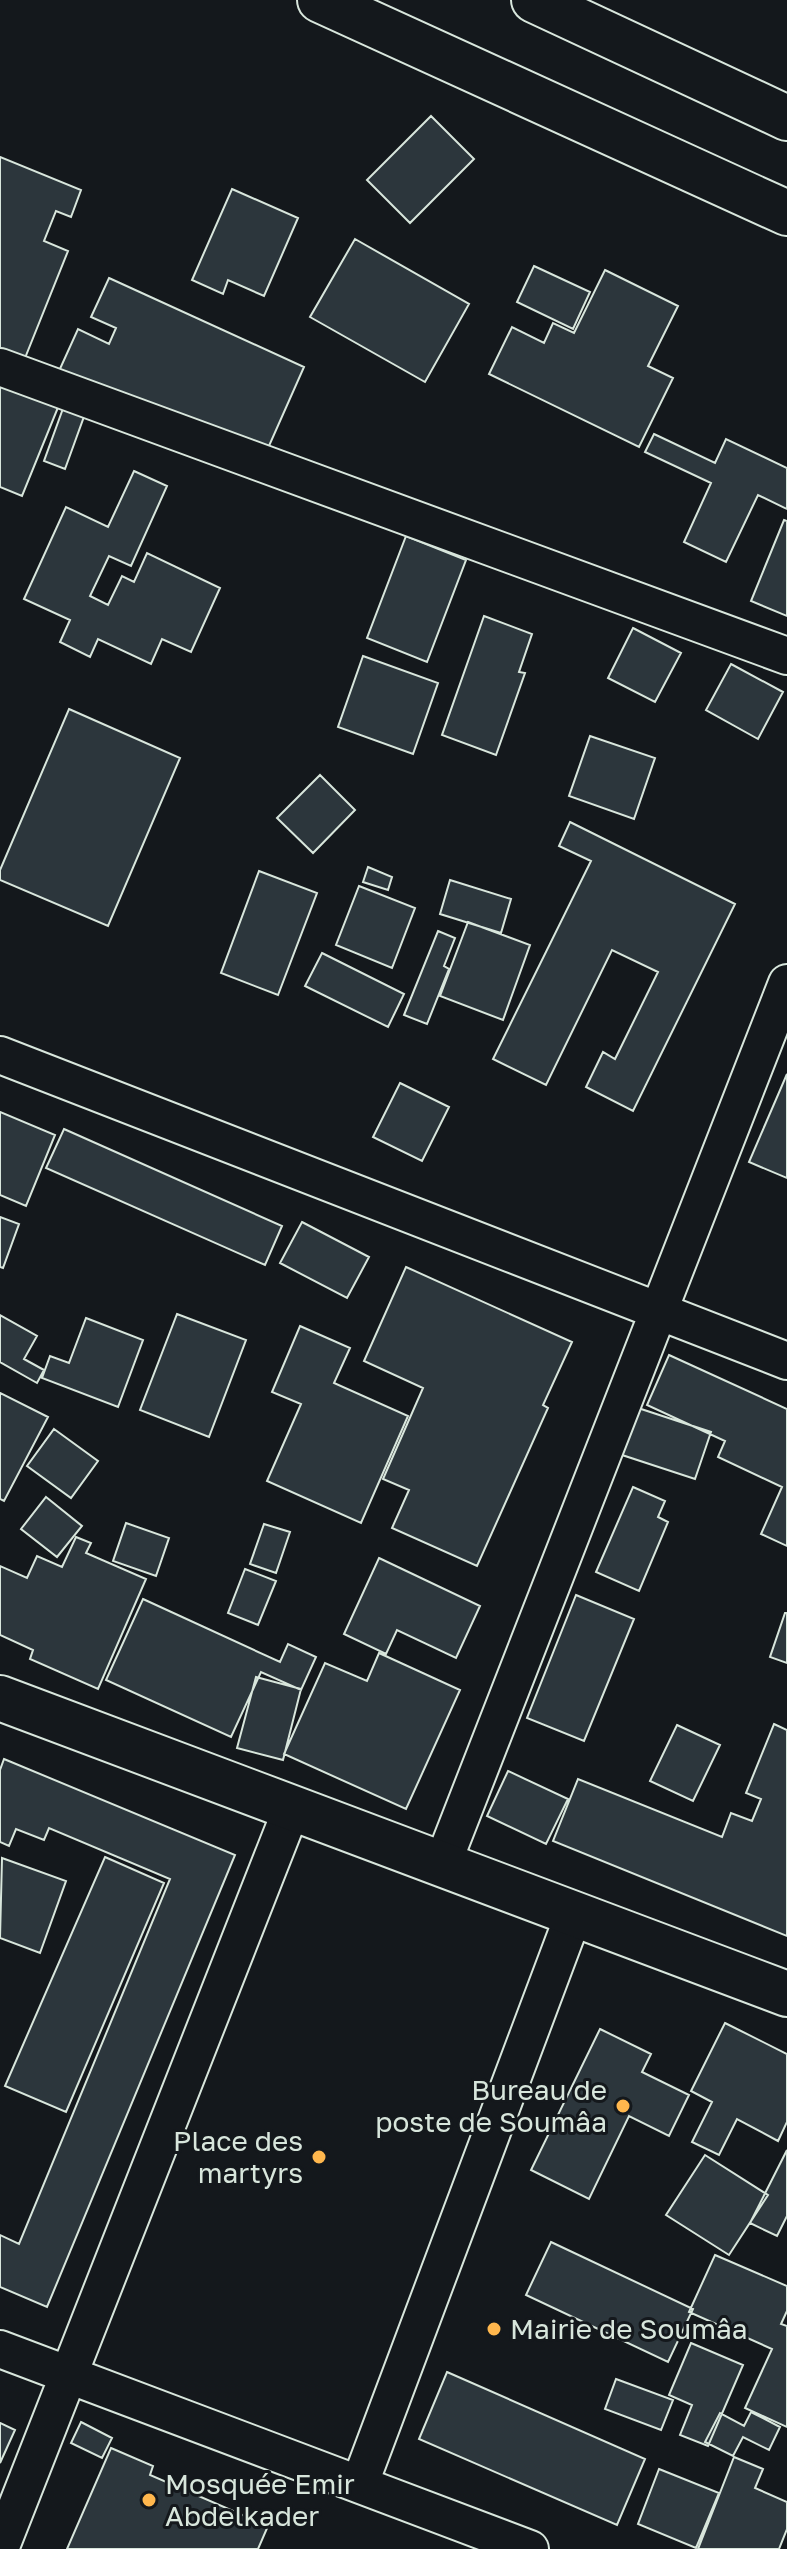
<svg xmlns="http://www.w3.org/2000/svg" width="787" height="2549" font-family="'Golos Text',sans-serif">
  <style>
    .building { fill: #2c363c; stroke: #d8e6dc; stroke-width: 2 }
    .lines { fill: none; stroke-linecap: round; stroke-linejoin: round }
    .street-casing { stroke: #d8e6dc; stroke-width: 40 }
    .primary-casing { stroke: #d8e6dc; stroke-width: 48 }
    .highway-casing { stroke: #d8e6dc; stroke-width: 48 }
    .street { stroke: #14181c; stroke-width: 36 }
    .primary { stroke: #14181c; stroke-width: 44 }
    .highway { stroke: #14181c; stroke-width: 44 }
    .poi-dot { fill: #ffb74d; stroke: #14181c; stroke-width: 3 }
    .labels { text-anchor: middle; stroke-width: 6; stroke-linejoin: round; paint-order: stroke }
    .poi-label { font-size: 28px; fill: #d8e6dc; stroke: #14181c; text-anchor: end }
  </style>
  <rect width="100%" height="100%" fill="#14181c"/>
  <path class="building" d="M431,116L474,159L410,223L367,180Z
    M0,157L81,190L71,217L56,211L44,241L68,251L25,358L0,348Z
    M232,189L298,218L264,296L228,280L223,294L192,280Z
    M355,239L469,304L425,382L310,317Z
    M534,266L590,292L573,329L517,302Z
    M605,270L678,306L648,366L673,378L639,447L489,374L512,327L544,343L553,323L574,333Z
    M109,278L304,367L261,464L59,371L78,329L109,344L116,328L91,317Z
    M0,381L59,405L22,496L0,487Z
    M65,403L86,411L65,469L44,461Z
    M654,434L715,463L726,439L787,468V509L758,495L726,562L684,542L711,483L645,452Z
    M134,471L167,486L131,566L109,556L90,596L108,605L122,576L134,582L147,553L220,588L191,652L162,639L151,664L98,639L90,657L60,642L70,620L24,599L66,507L108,527Z
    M784,520L787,521V616L751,601Z
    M406,536L466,560L427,662L367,638Z
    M484,616L532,634L519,672L525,673L496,755L442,735Z
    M633,628L681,653L655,702L608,678Z
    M363,656L438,683L413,754L338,727Z
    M731,664L783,692L758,739L706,710Z
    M69,709L180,758L108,926L0,880V870Z
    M590,736L655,758L634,819L569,796Z
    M320,775L355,810L313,853L277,818Z
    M570,822L735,904L633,1111L586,1087L603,1052L615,1059L658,972L612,950L546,1085L493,1059L591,861L559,846Z
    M368,867L392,877L388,890L363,882Z
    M259,871L317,893L278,995L221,973Z
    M450,880L511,899L501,933L440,914Z
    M359,886L415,908L392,968L336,945Z
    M468,922L530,945L503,1020L440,996Z
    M438,931L455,938L444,966L449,969L427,1024L404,1015Z
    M322,953L404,994L388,1027L305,986Z
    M787,1074V1178L749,1162Z
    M400,1083L449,1107L422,1161L373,1137Z
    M0,1112L55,1135L26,1206L0,1195Z
    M64,1129L282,1226L265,1265L46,1168Z
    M0,1217L19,1224L3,1268L0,1267Z
    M302,1222L369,1257L347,1298L280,1263Z
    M406,1267L572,1342L543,1405L548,1408L477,1566L392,1528L409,1490L383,1479L423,1388L364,1361Z
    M177,1314L246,1340L209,1437L140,1410Z
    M0,1315L37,1336L24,1359L44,1370L37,1383L0,1362Z
    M86,1318L143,1340L118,1407L42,1378L50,1356L69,1363Z
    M300,1326L350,1348L334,1383L408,1416L361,1523L267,1481L301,1404L272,1392Z
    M669,1355L787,1409V1546L761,1534L782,1487L718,1457L725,1441L647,1405Z
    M0,1393L48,1417L4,1501L0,1499Z
    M632,1406L711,1432L695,1479L616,1453Z
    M54,1429L98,1461L71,1498L27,1466Z
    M633,1487L665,1501L658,1517L668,1522L639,1591L596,1572Z
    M46,1497L82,1526L57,1557L21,1529Z
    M126,1523L169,1538L156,1576L113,1561Z
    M264,1524L290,1532L276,1573L250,1564Z
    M76,1537L91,1543L86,1553L146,1579L98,1689L30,1659L33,1650L0,1635V1566L27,1578L37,1556L62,1567Z
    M379,1558L480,1606L456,1658L397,1630L386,1654L344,1634Z
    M245,1569L276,1581L258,1625L228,1613Z
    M576,1595L634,1619L584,1741L527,1718Z
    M143,1599L280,1662L288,1644L316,1657L301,1690L261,1672L231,1737L106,1680Z
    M785,1613H787V1663L770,1657Z
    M379,1653L460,1690L406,1809L284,1754L325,1663L367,1681Z
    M256,1677L301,1689L283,1760L237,1748Z
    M774,1724L787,1730V1936L553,1841L578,1779L722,1837L731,1813L752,1821L761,1799L746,1793Z
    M677,1725L720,1745L693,1801L650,1781Z
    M4,1759L235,1855L47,2307L0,2287V2235L19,2244L170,1879L49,1828L44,1840L16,1829L9,1846L0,1842V1770Z
    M508,1771L568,1799L546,1844L487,1816Z
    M105,1857L164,1883L66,2112L5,2086Z
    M2,1858L66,1881L40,1953L0,1938Z
    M725,2023L787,2054V2122L778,2141L737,2119L719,2155L692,2142L712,2102L691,2091Z
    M600,2029L651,2054L642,2072L689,2095L669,2136L629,2116L589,2199L531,2170Z
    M787,2150V2216L777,2236L750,2223Z
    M705,2155L768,2195L729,2255L666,2215Z
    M551,2242L693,2309L668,2362L526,2295Z
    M715,2255L787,2286V2311L781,2324L787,2326V2427L745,2408L772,2349L689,2312Z
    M691,2343L743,2365L708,2446L680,2435L692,2405L669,2395Z
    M447,2372L645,2459L617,2525L419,2439Z
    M616,2379L673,2400L661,2430L605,2409Z
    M751,2412L780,2427L769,2450L743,2437L733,2456L705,2442L720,2413L744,2426Z
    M81,2422L112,2438L102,2458L71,2443Z
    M0,2423L15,2430L0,2463Z
    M111,2448L153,2466L150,2475L268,2526L258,2549H67Z
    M734,2457L763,2469L755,2488L787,2502V2529L779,2549H698Z
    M659,2469L719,2493L696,2548L638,2524Z"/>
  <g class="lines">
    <defs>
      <path id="street" d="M0,367L787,656
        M0,1055L787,1361
        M442,1865L787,983
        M0,2349L530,2549
        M360,2483L574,1914
        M0,2549L292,1808"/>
      <path id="primary" d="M0,1698L787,1994"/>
      <path id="highway" d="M320,0L787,213
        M534,0L787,118"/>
    </defs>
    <use href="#street" class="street-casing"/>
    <use href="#primary" class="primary-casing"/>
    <use href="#highway" class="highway-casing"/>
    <use href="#street" class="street"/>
    <use href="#primary" class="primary"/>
    <use href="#highway" class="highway"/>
  </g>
  <g class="poi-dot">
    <circle cx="623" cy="2106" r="8"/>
    <circle cx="319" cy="2157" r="8"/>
    <circle cx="494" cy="2329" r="8"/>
    <circle cx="149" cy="2500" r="8"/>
  </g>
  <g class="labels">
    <g class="poi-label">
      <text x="607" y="2100">Bureau de<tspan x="607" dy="32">poste de Soumâa</tspan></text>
      <text x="303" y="2151">Place des<tspan x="303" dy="32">martyrs</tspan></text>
      <text x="510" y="2339" text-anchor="start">Mairie de Soumâa</text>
      <text x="165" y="2494" text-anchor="start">Mosquée Emir<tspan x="165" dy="32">Abdelkader</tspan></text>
    </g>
  </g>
</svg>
